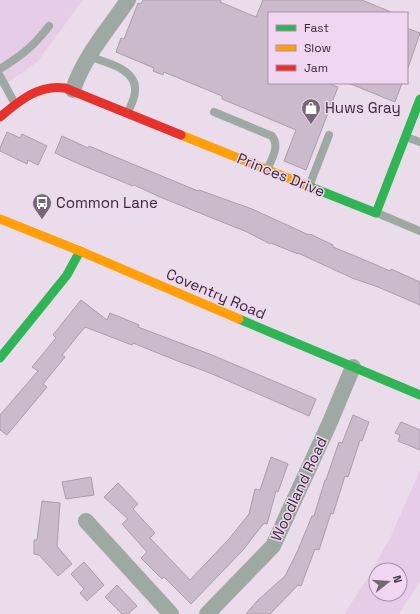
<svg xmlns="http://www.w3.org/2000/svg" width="420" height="614" font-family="'Space Grotesk',sans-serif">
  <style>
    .green { fill: #e7cce8; fill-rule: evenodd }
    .building { fill: #cbbacb; stroke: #a99eaa }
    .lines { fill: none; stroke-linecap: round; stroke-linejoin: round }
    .lane { stroke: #9fa9a4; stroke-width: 8 }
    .street { stroke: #9fa9a4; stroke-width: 16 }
    .fast { stroke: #30b455; stroke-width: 9 }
    .slow { stroke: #ff9f0a; stroke-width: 9 }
    .jam { stroke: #e5322d; stroke-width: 9 }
    .labels { text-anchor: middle; stroke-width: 3; stroke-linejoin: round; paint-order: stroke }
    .poi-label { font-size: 15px; fill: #342a34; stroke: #f0d6f0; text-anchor: start }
    .street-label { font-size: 15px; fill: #342a34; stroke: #f0d6f0 }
  </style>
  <rect width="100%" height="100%" fill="#eadcea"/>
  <path class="green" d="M0,0H83L37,62L0,88Z
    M420,470V581L399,614H344L367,579L391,536ZM376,570H400V594H376Z"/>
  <path class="building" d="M143,0H221L220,2L256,17L263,0H362L391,12V13H269V83H327L338,87L306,170L284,161L296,130L222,99V96L164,72L163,75L153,71L154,68L116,52L121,38L124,39L138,3L141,4Z
    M407,28L420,33L408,68L407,67Z
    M348,83H402L395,102Z
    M7,132L20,138L22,134L47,146L38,165L28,160L27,164L0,151V148Z
    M62,136L88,148L89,146L198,191L199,190L252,209L309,235L310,234L333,245V247L360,258L390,271L391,269L420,282V305L378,287L352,278L298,253V254L271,243L270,244L247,232L160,197L134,185L133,186L79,164L55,153Z
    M81,300L107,320L110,313L139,325L138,327L212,355L316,399L309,416L210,373L175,360L133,343L132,345L85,327L62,355L65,357L43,384L47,387L7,435L0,430V415L38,371L32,367L56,338L53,335Z
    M353,415L369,422L362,441L360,440L348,477L345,476L333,514L331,513L319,550L315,549L301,586L298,585L270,614H246L257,601L285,576L298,550L312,516H314L325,480H326L339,442L342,443Z
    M401,422L420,430V450L398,441L400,435L395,433Z
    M271,457L288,464L278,492L276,491L267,524L264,523L243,550L191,604L164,577L162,579L141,558L147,552L122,524L128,519L104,497L118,483L138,504L133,509L155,533L150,538L190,580L229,539L249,514L255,489L260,490Z
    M91,477L94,495L66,499L62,482Z
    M42,501L60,503L57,546L72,564L58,576L39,555L34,554V540H37Z
    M84,562L104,585L87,601L80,593L84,589L71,574Z
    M117,585L137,606L128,614H122L105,597Z"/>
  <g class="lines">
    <path class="lane" d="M88,56C104,62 137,68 135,91C135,98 131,105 128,112
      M0,69C22,55 33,47 49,26
      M0,76L15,104
      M214,112L272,136C280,146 272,158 268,168
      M406,137L420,142
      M310,184L329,135
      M377,213L420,231"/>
    <path class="street" d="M73,90C84,56 108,30 128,0
      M86,521L171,614
      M207,614L273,546L330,422L353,367"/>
    <path class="fast" d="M308,186L376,213L420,99
      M239,319L420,395
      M0,358L67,275L80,251"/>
    <path class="slow" d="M181,135L308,186
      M0,219L80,251L239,319"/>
    <path class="jam" d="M0,117C19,101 39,84 65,88L181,135"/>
  </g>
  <defs>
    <symbol id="shop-pin" viewBox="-11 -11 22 30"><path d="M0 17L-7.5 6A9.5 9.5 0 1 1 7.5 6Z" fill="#746874" stroke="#f0d6f0"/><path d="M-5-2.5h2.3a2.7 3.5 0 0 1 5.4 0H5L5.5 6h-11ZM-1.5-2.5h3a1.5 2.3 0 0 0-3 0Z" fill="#fff"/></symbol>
    <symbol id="bus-pin" viewBox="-11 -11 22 30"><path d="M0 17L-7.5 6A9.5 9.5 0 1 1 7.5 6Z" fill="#746874" stroke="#f0d6f0"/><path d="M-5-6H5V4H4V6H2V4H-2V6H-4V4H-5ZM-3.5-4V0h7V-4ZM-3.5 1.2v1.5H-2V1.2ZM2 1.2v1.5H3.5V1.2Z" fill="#fff"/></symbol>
  </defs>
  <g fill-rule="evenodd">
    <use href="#shop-pin" x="300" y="97" width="22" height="30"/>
    <use href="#bus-pin" x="31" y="192" width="22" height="30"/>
  </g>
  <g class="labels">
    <g class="poi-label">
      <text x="325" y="113">Huws Gray</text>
      <text x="56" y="208">Common Lane</text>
    </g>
    <g class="street-label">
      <text transform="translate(281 175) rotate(22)" y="5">Princes Drive</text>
      <text transform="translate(216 294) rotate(23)" y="5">Coventry Road</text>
      <text transform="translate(299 489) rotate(-65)" y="5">Woodland Road</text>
    </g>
  </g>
  <rect x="268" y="12" width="140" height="72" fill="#f0d6f0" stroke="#a591a5"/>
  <rect x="276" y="25" width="20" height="6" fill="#30b455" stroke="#a591a5"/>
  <text x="304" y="32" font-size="12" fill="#342a34">Fast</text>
  <rect x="276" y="45" width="20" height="6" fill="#ff9f0a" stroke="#a591a5"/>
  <text x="304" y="52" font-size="12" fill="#342a34">Slow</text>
  <rect x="276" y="65" width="20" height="6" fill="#e5322d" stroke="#a591a5"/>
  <text x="304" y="72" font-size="12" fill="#342a34">Jam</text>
  <g transform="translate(388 582) rotate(73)"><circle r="19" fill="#f0d6f0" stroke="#a591a5"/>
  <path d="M0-3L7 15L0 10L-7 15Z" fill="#746874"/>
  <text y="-6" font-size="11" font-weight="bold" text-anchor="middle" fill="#342a34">N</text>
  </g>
</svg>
